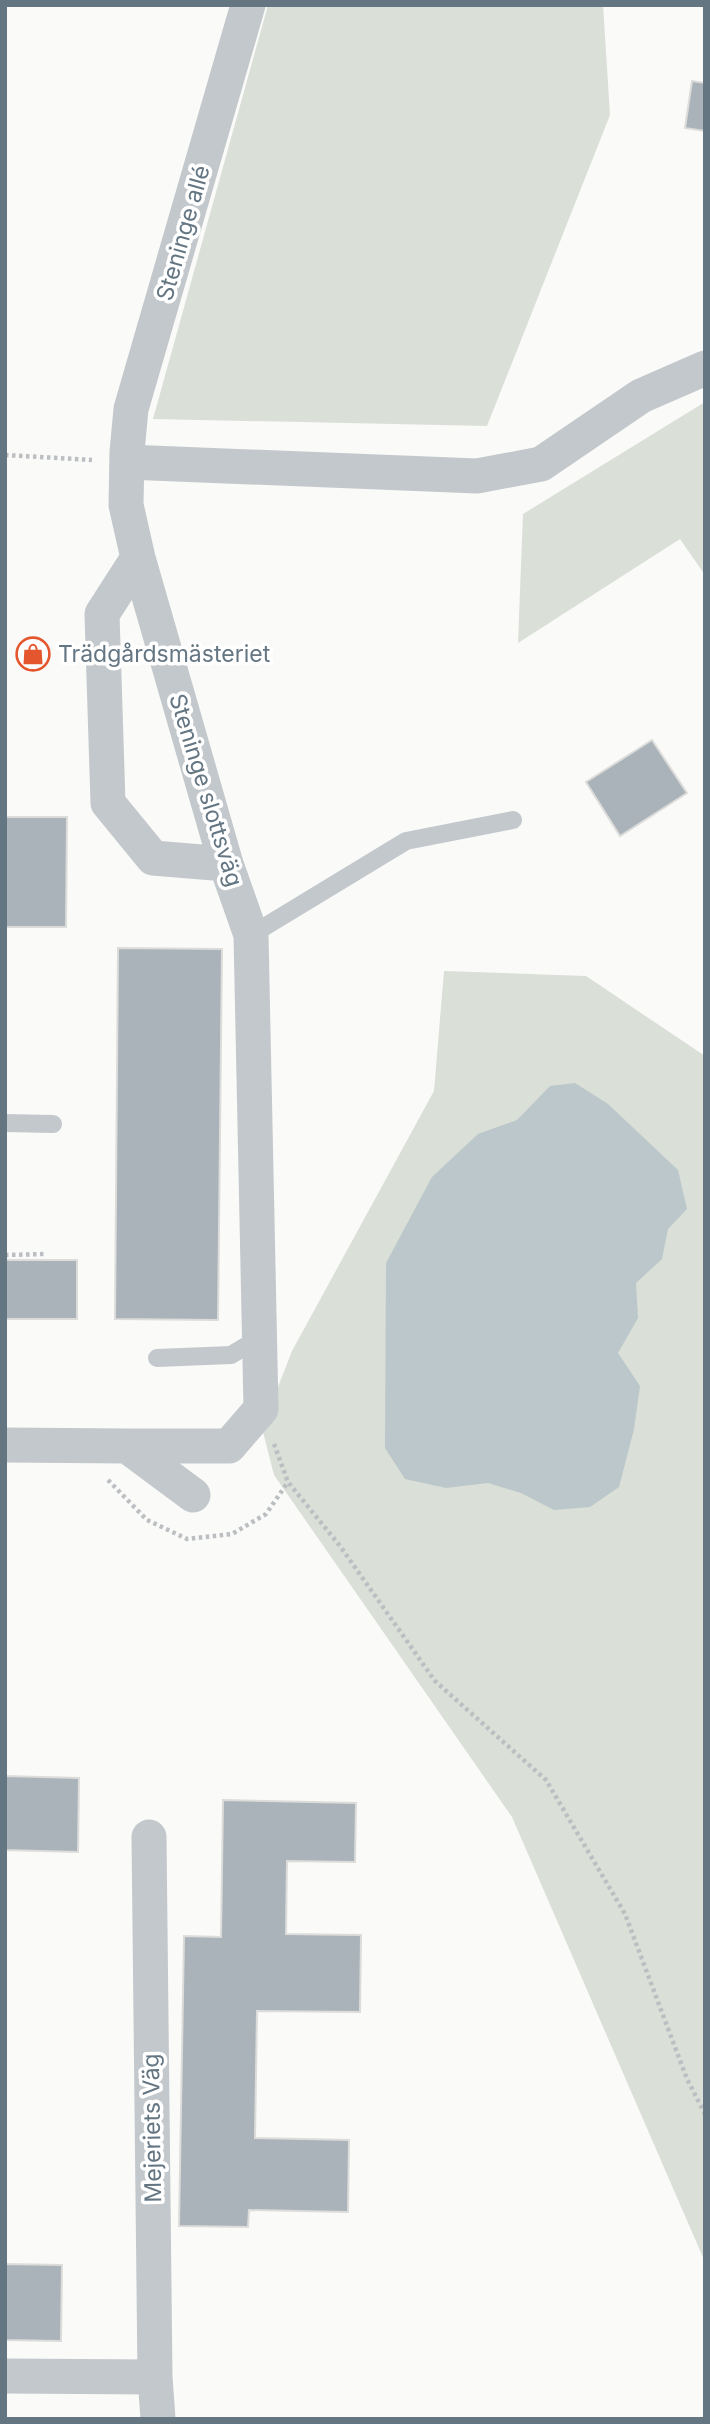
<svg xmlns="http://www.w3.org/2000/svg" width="710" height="2424" font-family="Inter,sans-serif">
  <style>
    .green { fill: #dadfd7 }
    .water { fill: #bbc7cb }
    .building { fill: #aab3b9; stroke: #dcdcda; stroke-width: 2 }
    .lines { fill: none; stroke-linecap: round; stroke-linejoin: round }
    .path { stroke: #bbbfc2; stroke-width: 4.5; stroke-dasharray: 3.5 3.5; stroke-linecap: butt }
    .lane { stroke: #c3c8cc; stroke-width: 18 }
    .street { stroke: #c3c8cc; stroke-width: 35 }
    .labels { text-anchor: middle; stroke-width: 7; stroke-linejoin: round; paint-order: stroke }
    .street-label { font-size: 23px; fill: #657683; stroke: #fff }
    .poi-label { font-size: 23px; fill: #657683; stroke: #fff; text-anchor: start }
  </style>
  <rect width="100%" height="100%" fill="#fafaf8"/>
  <path class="green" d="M268,5H603L610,115L487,426L153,419Z
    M705,402V575L680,539L518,643L523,514Z
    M444,971L586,976L705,1056V2262L512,1817L274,1475L262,1428L292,1351L434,1091Z"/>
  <path class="water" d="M575,1083L608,1104L678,1170L687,1209L668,1229L662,1259L636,1283L638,1318L618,1353L640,1386L634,1429L619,1487L590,1507L554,1510L521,1493L488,1483L446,1488L405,1479L385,1448L386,1263L432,1177L478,1134L517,1120L550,1086Z"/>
  <path class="building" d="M692,81L705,83V131L685,128Z
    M652,740L687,793L620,836L586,782Z
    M5,817H67L66,927H5Z
    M118,948L222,949L218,1320L115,1319Z
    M5,1260H77V1319H5Z
    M5,1776L79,1778L78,1852L5,1850Z
    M223,1800L356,1803L355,1862L287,1861L286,1934L361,1935L360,2012L257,2011L255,2138L349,2140L348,2212L249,2210L248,2227L179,2226L184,1936L221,1937Z
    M5,2264L62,2265L61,2341L5,2340Z"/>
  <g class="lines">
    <path class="path" d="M5,455L92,460
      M5,1255L45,1254
      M274,1444L288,1482L340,1546L435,1681L546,1780L625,1914L687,2079L705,2114
      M108,1480L147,1520L187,1539L232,1534L266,1514L288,1482"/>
    <path class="lane" d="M251,935L406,841L513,820
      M5,1123L53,1124
      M157,1358L231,1355L261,1337"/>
    <path class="street" d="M127,462L477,476L541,464L641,396L705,368
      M138,558L102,614L108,803L153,858L226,864
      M5,1445L127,1446L193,1495
      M127,1446H229L261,1409L251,935L226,864L138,558L126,505L127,452L131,409L248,5
      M149,1837L155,2377L158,2419
      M5,2376L155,2377"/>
  </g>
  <defs>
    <symbol id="shop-ring" viewBox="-11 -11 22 22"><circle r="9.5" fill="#fff" stroke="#e4572e" stroke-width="1.5"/><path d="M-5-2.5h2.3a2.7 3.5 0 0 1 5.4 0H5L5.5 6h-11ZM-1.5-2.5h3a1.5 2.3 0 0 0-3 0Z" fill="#e4572e"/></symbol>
  </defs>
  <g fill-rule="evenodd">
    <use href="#shop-ring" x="14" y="635" width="38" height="38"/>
  </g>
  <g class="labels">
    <g class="street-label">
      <text transform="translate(183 233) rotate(-74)" y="8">Steninge allé</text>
      <text transform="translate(206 790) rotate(73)" y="8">Steninge slottsväg</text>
      <text transform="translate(152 2128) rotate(-91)" y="8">Mejeriets Väg</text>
    </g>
    <g class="poi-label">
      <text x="58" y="662">Trädgårdsmästeriet</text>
    </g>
  </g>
  <rect width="710" height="2424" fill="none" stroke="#657683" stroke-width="14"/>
</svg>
